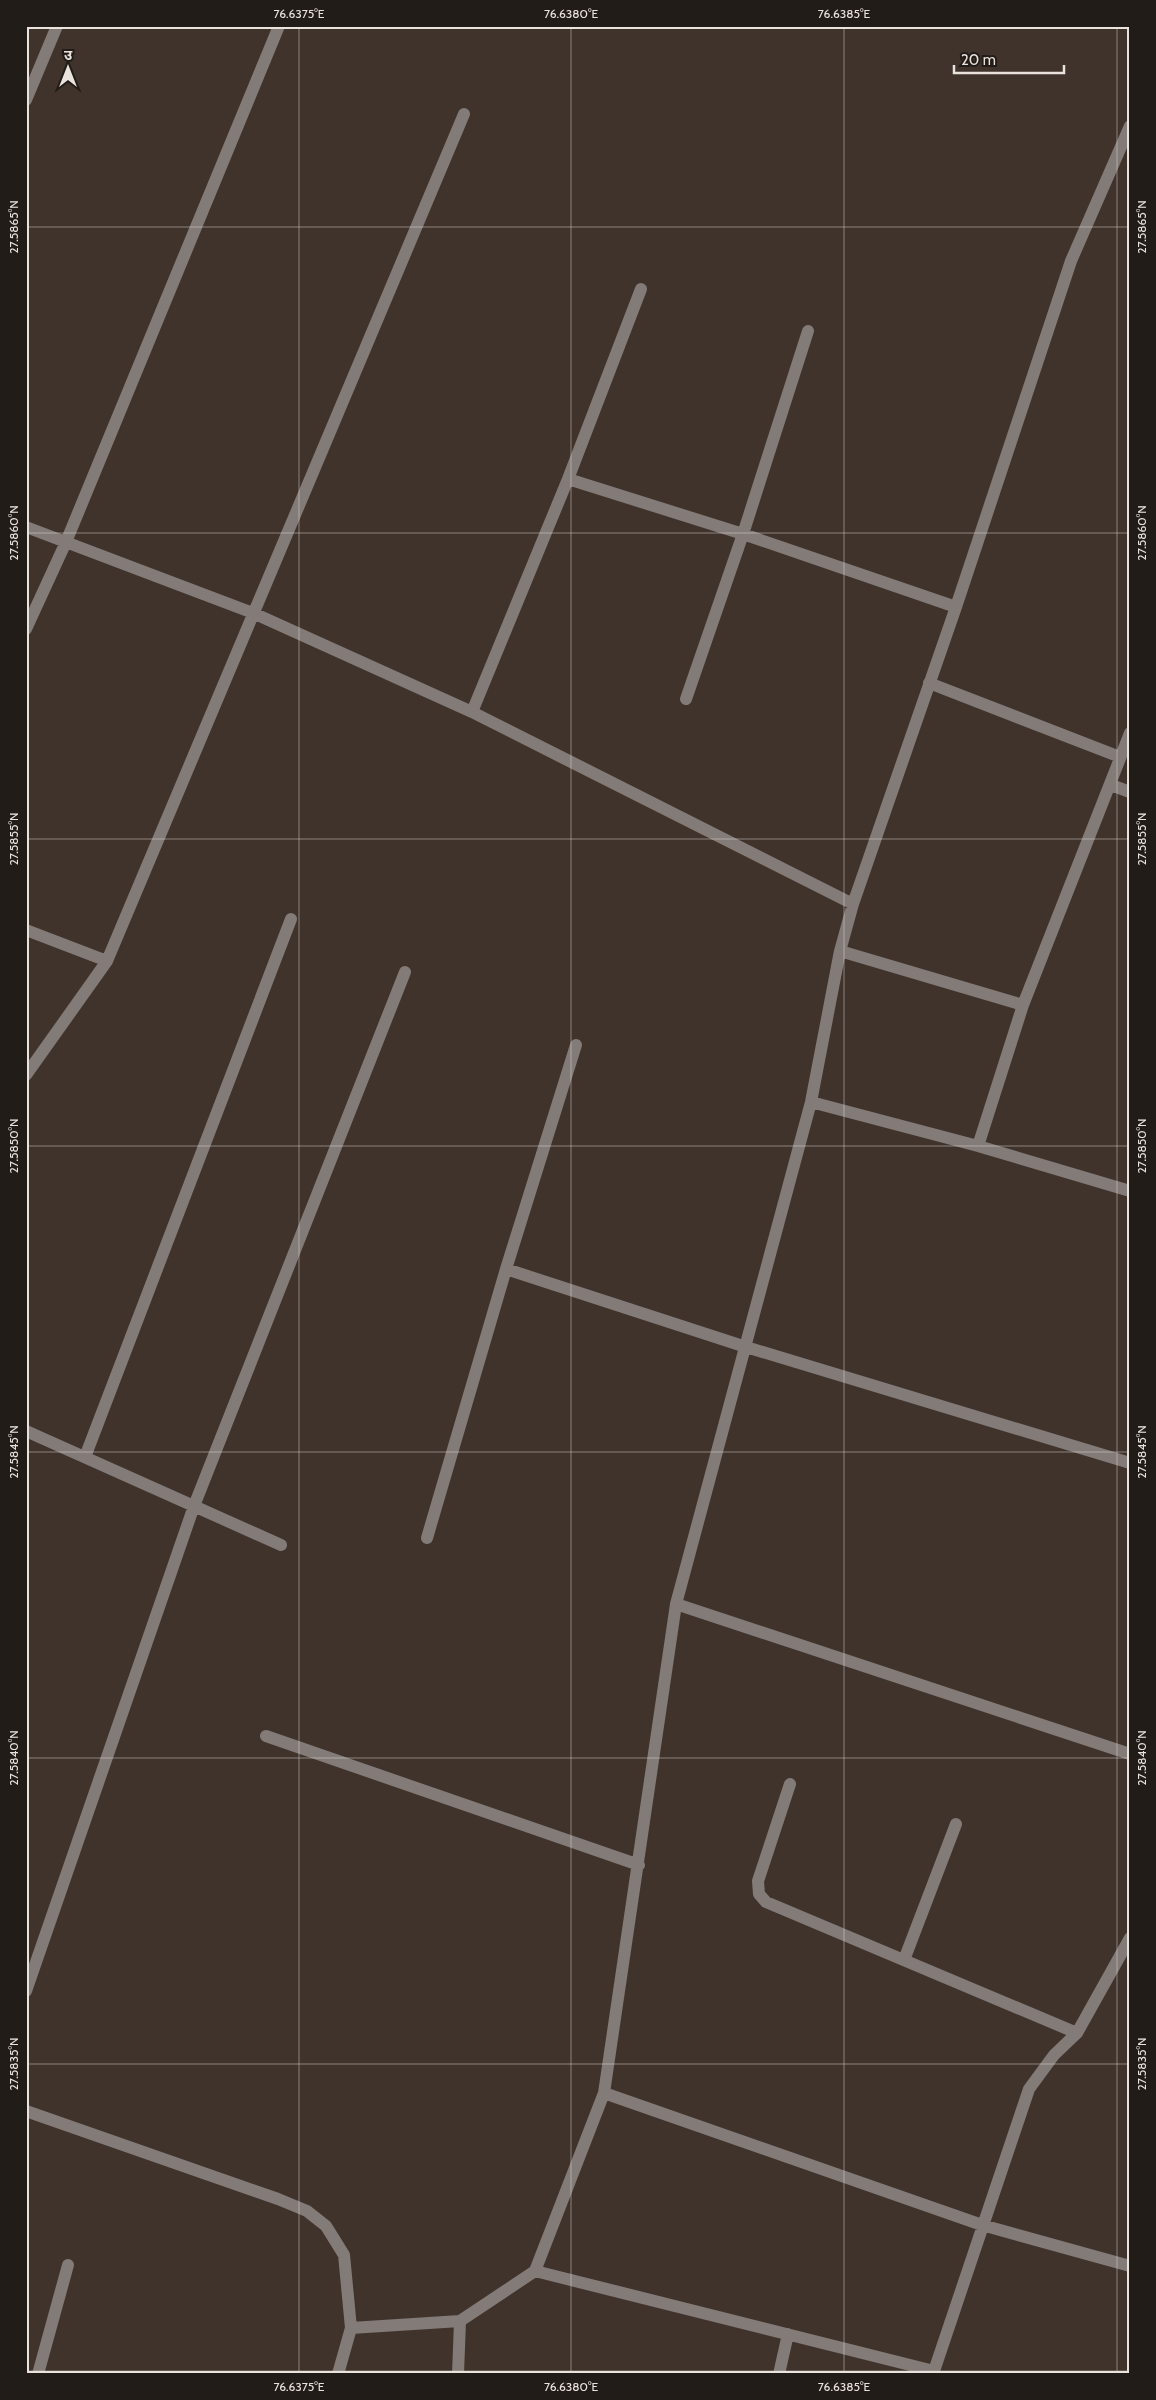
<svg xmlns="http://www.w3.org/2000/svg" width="1156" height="2400" font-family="Cabin,'Noto Sans Devanagari',sans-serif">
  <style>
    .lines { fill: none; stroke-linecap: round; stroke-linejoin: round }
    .minor { stroke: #827b78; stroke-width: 12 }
    .ticks { fill: none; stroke: #eae2dd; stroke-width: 1; stroke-opacity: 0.45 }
    .neatline { fill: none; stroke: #eae2dd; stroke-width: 2 }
    .ticks-label { font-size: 12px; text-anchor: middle; fill: #eae2dd }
  </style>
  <rect width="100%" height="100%" fill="#40332c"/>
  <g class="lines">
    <path class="minor" d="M26,100L57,26
      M568,479L743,534L956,607
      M26,527L253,613L472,712L853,904
      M26,629L66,542L279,26
      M929,683L1120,757
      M686,699L743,534L808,331
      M472,712L568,479L641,289
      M1111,785L1130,792
      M26,930L107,961L26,1075
      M840,951L1023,1005L1130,733
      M107,961L464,114
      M811,1102L978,1146L1130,1191
      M978,1146L1023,1005
      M506,1269L746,1347L1130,1463
      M26,1431L281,1545
      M85,1457L291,919
      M427,1538L506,1269L576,1045
      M676,1604L1130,1754
      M266,1736L639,1865
      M790,1784L758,1881L759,1894L766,1902L1077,2033
      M904,1960L956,1824
      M26,1991L194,1506L405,972
      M604,2093L982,2225L1130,2266
      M26,2111L278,2199L307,2211L326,2226L344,2255L351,2328
      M535,2271L934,2371
      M38,2374L68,2265
      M338,2374L351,2328L460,2321L535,2271L604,2093L676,1604L811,1102L840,951L853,904L956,607L1071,261L1130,126
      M458,2374L460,2321
      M779,2374L788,2334
      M933,2374L1029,2089L1054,2055L1077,2033L1130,1938"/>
  </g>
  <path class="ticks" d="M299,26V2374M571,26V2374M844,26V2374M1117,26V2374M26,227H1130M26,533H1130M26,839H1130M26,1146H1130M26,1452H1130M26,1758H1130M26,2064H1130M26,2371H1130"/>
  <rect width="1156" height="2400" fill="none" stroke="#221c19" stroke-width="55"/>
  <g transform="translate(68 68)" stroke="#221c19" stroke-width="4" paint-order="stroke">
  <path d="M0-4L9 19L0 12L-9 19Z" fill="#eae2dd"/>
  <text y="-8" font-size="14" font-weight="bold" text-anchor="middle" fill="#eae2dd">उ</text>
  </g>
  <path d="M954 65v8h110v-8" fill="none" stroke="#eae2dd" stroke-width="2.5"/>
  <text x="961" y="65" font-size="15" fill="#eae2dd" stroke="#221c19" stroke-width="4" paint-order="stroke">20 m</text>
  <rect x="28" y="28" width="1100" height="2344" class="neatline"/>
  <g class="ticks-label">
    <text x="299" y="18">76.6375°E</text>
    <text x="571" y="18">76.6380°E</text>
    <text x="844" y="18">76.6385°E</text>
    <text transform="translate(14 227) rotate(-90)" y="4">27.5865°N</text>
    <text transform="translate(1142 227) rotate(-90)" y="4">27.5865°N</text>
    <text transform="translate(14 533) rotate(-90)" y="4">27.5860°N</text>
    <text transform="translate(1142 533) rotate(-90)" y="4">27.5860°N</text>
    <text transform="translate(14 839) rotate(-90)" y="4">27.5855°N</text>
    <text transform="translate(1142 839) rotate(-90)" y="4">27.5855°N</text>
    <text transform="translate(14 1146) rotate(-90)" y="4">27.5850°N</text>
    <text transform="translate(1142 1146) rotate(-90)" y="4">27.5850°N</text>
    <text transform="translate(14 1452) rotate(-90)" y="4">27.5845°N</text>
    <text transform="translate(1142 1452) rotate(-90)" y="4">27.5845°N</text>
    <text transform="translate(14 1758) rotate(-90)" y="4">27.5840°N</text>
    <text transform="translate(1142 1758) rotate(-90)" y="4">27.5840°N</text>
    <text transform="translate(14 2064) rotate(-90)" y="4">27.5835°N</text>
    <text transform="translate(1142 2064) rotate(-90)" y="4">27.5835°N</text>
    <text x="299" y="2391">76.6375°E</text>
    <text x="571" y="2391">76.6380°E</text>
    <text x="844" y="2391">76.6385°E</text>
  </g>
</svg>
